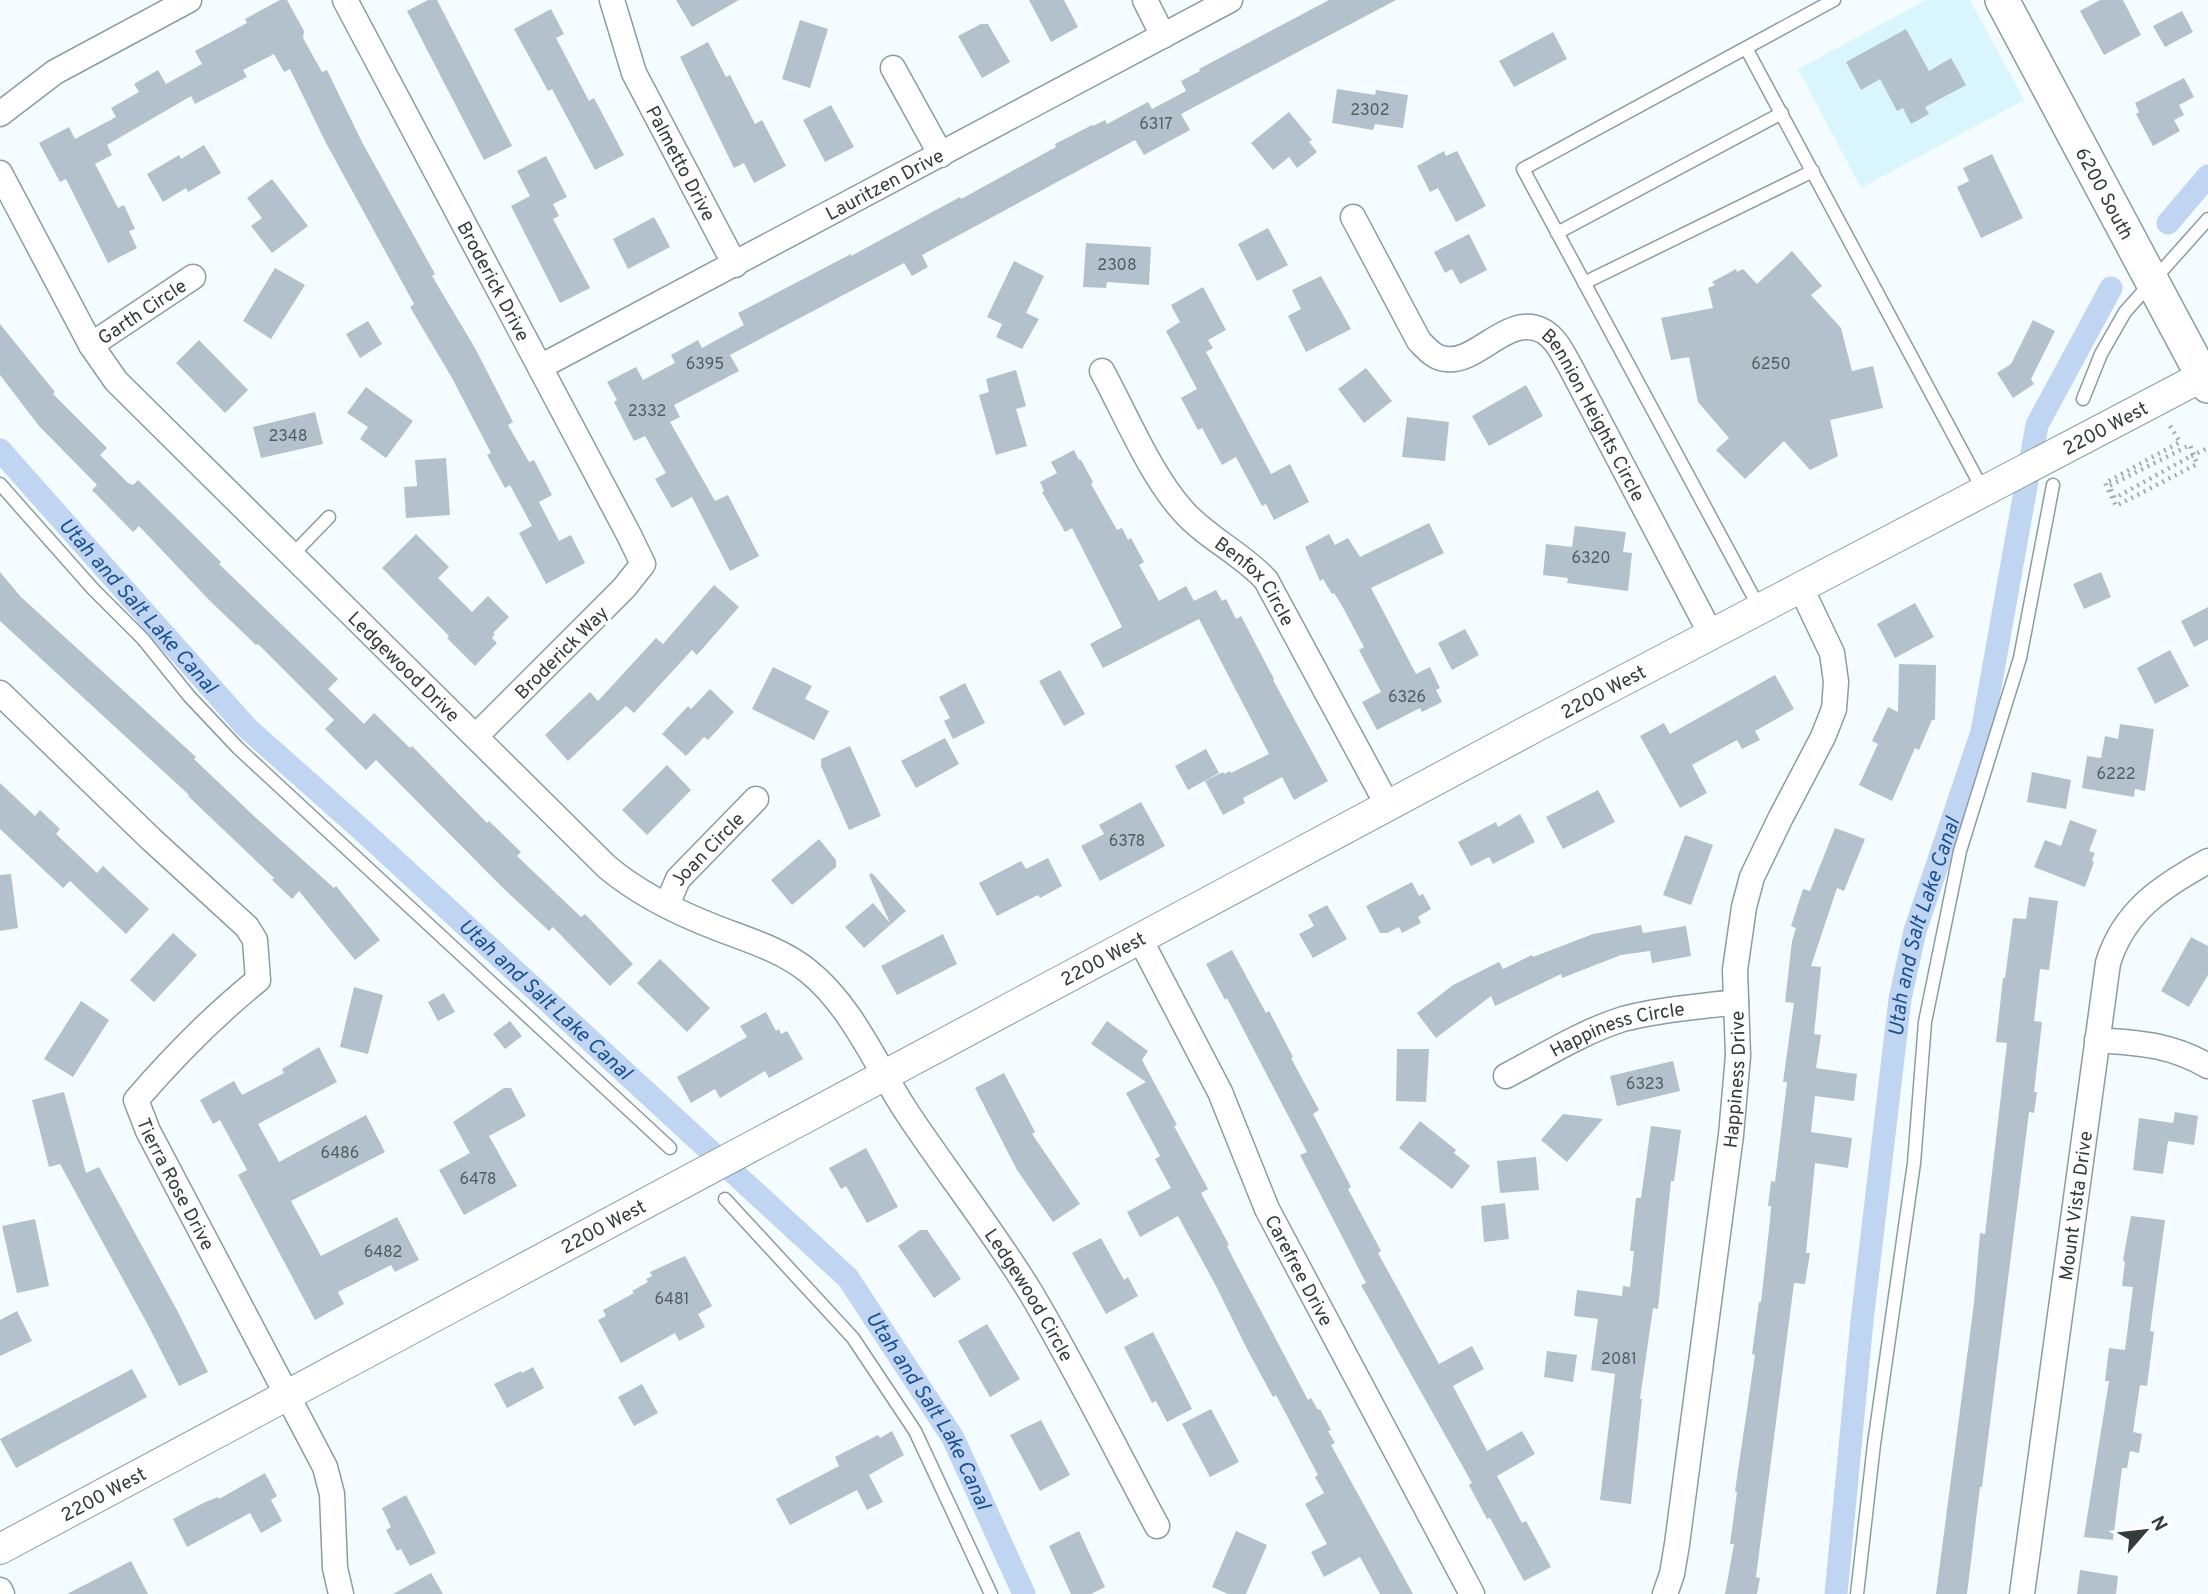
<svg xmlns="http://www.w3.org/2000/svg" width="2208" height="1594" font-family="Overpass,sans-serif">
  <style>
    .built { fill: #d9f6fe }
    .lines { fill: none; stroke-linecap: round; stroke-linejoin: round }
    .canal { stroke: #bfd5f2; stroke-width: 23 }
    .building { fill: #b2c1cb }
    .service-casing { stroke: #8b9da2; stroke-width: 15 }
    .minor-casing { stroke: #8b9da2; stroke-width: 27 }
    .tertiary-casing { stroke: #8b9da2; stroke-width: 32 }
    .secondary-casing { stroke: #8b9da2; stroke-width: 36 }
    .path { stroke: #a5acaf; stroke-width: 4.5; stroke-dasharray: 2 5; stroke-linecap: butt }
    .service { stroke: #fff; stroke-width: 12 }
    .minor { stroke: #fff; stroke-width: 24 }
    .tertiary { stroke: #fff; stroke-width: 30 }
    .secondary { stroke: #fff; stroke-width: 33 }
    .path-bridge { stroke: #a5acaf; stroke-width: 4.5; stroke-dasharray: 2 5; stroke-linecap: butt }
    .labels { text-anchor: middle; stroke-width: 7; stroke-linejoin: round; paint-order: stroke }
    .number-label { font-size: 16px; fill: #535c60 }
    .street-label { font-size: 19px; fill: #333b3d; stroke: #fff }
    .water-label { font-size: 21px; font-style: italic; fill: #1b5190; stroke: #fff }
  </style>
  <rect width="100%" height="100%" fill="#f5fcff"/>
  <path class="built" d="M1926,0H1970L2024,100L1861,188L1798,69Z"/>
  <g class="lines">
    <g class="canal">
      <path d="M2168,223L2208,176"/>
      <path id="s1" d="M0,450L247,728L363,831L848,1278L953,1438L1024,1594"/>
      <path id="s2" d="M1836,1594L1862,1321L1900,999L1915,931L1982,732L2037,425L2111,288"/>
    </g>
  </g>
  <path class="building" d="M280,0H287L304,31L303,38L322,72L327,70L362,142L435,274L432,276L475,348L513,422L508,425L529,462L534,460L552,495L539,502L559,541L571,535L585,563L546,584L519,533L532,526L510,485L505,488L487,455L491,453L452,378L410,307L414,304L326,143L290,69L284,72L274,54L243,70L247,77L195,104L191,96L107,145L112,155L95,164L118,208L124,205L135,229L129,231L137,248L108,263L66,179L60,182L39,143L69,127L75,139L116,117L111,108L139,92L134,84L158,70L166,84L202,64L195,51L247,23L245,19Z
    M428,0H437L512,146L484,160L407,11Z
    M676,0H739L692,27Z
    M1029,0H1064L1078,27L1051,42Z
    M1329,0H1396L1181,114L1190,130L1144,155L1135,140L922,255L928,267L912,276L904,263L730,355L739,371L674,405L680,417L670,422L715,501L728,495L759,556L730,571L692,497L672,508L655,479L666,473L645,436L634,441L614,402L617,400L607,382L636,367L643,380L675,363L671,355L698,340L702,348L744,325L738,313L851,254V256L960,197L961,199L1056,147L1055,144L1092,125L1093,126L1105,120L1107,124L1148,102L1152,109L1186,91L1181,81L1200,71L1199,69Z
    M2100,0H2123L2141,35L2104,55L2080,11Z
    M551,9L564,34L556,38L589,101L594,98L624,155L595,170L552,89L548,91L514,29Z
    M2182,11L2193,32L2165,47L2153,26Z
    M800,20L828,29L810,88L782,79Z
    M981,24H988L1010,62L982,78L958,36Z
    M1906,29L1929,71L1951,58L1966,85L1925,107L1929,114L1911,124L1903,108L1897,111L1880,79L1861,90L1846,62Z
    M1553,32L1567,59L1514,87L1499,61Z
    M708,42L726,77L730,75L755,124L762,120L786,166L754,183L744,163L734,168L680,57Z
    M2184,78L2194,97L2179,105L2184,115L2174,120L2180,131L2153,146L2136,114L2139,112L2135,103Z
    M1337,89L1375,95L1376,90L1408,95L1403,128L1375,124L1373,130L1332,123Z
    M831,105L854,147L825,162L803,120Z
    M1289,112L1312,140L1309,142L1317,152L1297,168L1289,157L1273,170L1251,143Z
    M204,145L221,173L188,192L186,188L163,202L147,174L179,155L181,159Z
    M1444,151L1446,156L1457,151L1486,206L1456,222L1438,188L1430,192L1417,166Z
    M1992,154L2023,218L1981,238L1957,187L1969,181L1963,168Z
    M546,156L567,197L553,204L559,216L553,219L590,288L560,303L511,206L530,196L517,171Z
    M272,179L308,226L272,253L251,226L262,218L247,198Z
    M654,217L670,247L628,269L613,239Z
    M1268,228L1288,265L1257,281L1238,244Z
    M1469,234L1487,270L1460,284L1452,269L1445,273L1434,252Z
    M1086,243L1151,247L1149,285L1107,282L1106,288L1083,287Z
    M1792,251L1822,286L1811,295L1841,328L1852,371L1873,366L1883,408L1830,420L1838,456L1810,470L1784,441L1745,479L1716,450L1729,438L1698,402L1689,357L1671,360L1661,318L1713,308L1708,288L1715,285L1712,282L1736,269L1737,272L1743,269L1757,284Z
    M1014,261L1044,276L1026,313L1039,319L1022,349L996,337L1002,324L987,317Z
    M275,268L305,285L271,339L243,321Z
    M1321,276L1351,329L1306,352L1288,316L1301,309L1292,290Z
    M1203,287L1226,330L1208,340L1213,348L1206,352L1271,474L1290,464L1309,502L1274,520L1266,504L1262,506L1236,457L1222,465L1202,428L1198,430L1181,398L1197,389L1166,331L1180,322L1171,305Z
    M2033,320L2055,331L2031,379L2034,384L2013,398L1997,373L2011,364Z
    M368,321L382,344L360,358L346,334Z
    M0,324L55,392L53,394L107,448L100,455L128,483L133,485L138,480L221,562L219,564L338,679L328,689L364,724L374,713L410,748L412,746L487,823L489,821L521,852L517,856L581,917L585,914L633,964L610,986L553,927L549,931L504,889L376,760L366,770L325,729L334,720L258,644L256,645L209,600L139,526L133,532L92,490L97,485L39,426L0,375Z
    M199,340L248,390L225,413L176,363Z
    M1366,368L1392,401L1364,423L1338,389Z
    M1016,370L1026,406L1016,409L1027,446L996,455L979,395L989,392L986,379Z
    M1526,385L1543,416L1489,446L1472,416Z
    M366,387L413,421L386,458L360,439L368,427L347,413Z
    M315,412L323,444L261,458L253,427Z
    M1407,417L1449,422L1445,461L1402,457Z
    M1074,450L1079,460H1081L1093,482L1091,484L1117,530L1122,528L1128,540L1131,538L1144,562L1139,565L1159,601L1186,586L1194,601L1216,590L1222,601L1226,599L1236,619L1241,616L1274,679L1273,680L1328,781L1294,800L1282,777L1243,798L1245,803L1223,815L1205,781L1223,772L1224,774L1230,771L1231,773L1269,754L1199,619L1103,668L1090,644L1122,627L1072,528L1065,532L1042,492L1044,491L1040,482L1057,473L1051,462Z
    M446,458L450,515L406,518L404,487L417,486L415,460Z
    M1429,523L1444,553L1371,588L1416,674L1430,667L1440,688L1436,690L1442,702L1422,712L1420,708L1377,730L1362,702L1381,692L1359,650L1364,647L1341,604L1334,593L1332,594L1323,579L1320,581L1305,547L1329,534L1335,545L1348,538L1360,557Z
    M1575,526L1626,532L1623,552L1632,553L1628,591L1567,583L1568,578L1543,575L1546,544L1572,547Z
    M416,534L449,567L438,578L472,612L488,596L509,617L493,633L495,634L492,638L497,643L475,666L447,638L449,636L382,568Z
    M0,572L21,597L196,757L194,759L255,817L334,888L336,886L380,940L355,960L299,891L292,899L272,880L274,878L188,796L189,795L0,621Z
    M2101,572L2111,597L2084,609L2073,584Z
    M714,585L739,607L697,655L692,650L634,713L626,706L568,761L545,735L590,692L598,701L656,638L663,644Z
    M1915,603L1934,637L1895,658L1877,624Z
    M2208,607V640L2194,647L2181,621Z
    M1465,629L1479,655L1452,670L1438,643Z
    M2170,650L2189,686L2155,704L2137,668Z
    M1899,664L1936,665L1935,720H1932L1919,750L1915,748L1892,801L1859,785L1878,744L1872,741L1888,707L1898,712Z
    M773,667L812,686L805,699L829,711L814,740L752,709Z
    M1060,670L1085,714L1064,726L1039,681Z
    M1775,675L1794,709L1755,731L1760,740L1742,749L1737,740L1692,765L1707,793L1680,808L1640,736L1664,723L1670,734Z
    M965,683L985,723L953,739L944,721L950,718L939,697Z
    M710,689L734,712L708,740L704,737L686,756L662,734L688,706L691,709Z
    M2120,724L2154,729L2145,791L2135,789L2134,797L2082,788L2087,756L2101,758L2105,736L2118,739Z
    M945,738L959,764L916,788L901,761Z
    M850,746L881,816L849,830L821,766V759Z
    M1206,749L1219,773L1188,790L1175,766Z
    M667,765L691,790L647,835L622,810Z
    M2032,772L2071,780L2066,809L2027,802Z
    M0,783L35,816L40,810L60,829L56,834L97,873L103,866L149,909L126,934L70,881L63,888L0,829Z
    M1598,790L1615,822L1563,849L1546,817Z
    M1141,802L1165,846L1100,881L1081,846L1104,834L1099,825Z
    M1520,814L1535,842L1493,864L1489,857L1471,866L1458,842L1496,822L1498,827Z
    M2070,820L2097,830L2089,851L2095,853L2092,860L2094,862L2085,887L2034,867L2045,840L2061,846Z
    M1835,828L1865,839L1844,891L1837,888L1811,966L1821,967L1814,1034L1821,1035L1816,1068L1857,1074L1854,1101L1815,1096L1811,1132L1852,1138L1848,1168L1815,1163L1806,1253H1810L1805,1284L1794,1283L1756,1577L1760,1578L1757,1594H1725L1734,1544H1730L1737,1492L1735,1491L1755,1355L1752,1354L1759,1302H1761L1770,1220L1771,1206H1768L1771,1181L1775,1182L1787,1082H1783L1794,1003L1785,1002L1792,941L1796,928L1791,926L1803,889L1810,891Z
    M1685,835L1713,845L1691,905L1663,895Z
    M819,839L836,860V867L792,905L771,880Z
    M1048,858L1062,886L1040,898L1038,895L997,916L979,883L1021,861L1026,869Z
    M872,873L906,911L864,948L845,927L873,903L890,923L869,875Z
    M11,874L18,928L0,931V875Z
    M1412,882L1419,896L1423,894L1431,909L1418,917L1421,923L1402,933L1399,927L1387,933H1380L1366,906Z
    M2029,897L2058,901L2049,970L2040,969L2034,1021L2042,1022L2034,1092H2037L2034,1113L2029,1112L1982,1487H1980L1967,1594H1936L1974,1303L1980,1233L1985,1234L2007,1043L1996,1042L2003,978H2005L2013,918L2026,919Z
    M1327,905L1347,939L1313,958L1299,934L1314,926L1308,915Z
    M1641,925L1643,933L1686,926L1691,956L1652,963L1650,951L1621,955L1562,978L1561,974L1495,1006L1491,996L1436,1038L1417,1013L1453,985L1499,962L1503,969L1532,955L1533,957L1593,934Z
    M173,933L197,955L154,1002L130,980Z
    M943,934L957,964L897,995L881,966Z
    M2191,937L2208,946V975L2189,1007L2161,991Z
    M1232,950L1266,1013L1269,1011L1293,1057L1291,1058L1319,1110L1313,1114L1351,1187L1348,1189L1381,1251L1378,1253L1439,1364L1472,1346L1484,1369L1453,1386L1487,1451L1522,1431L1535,1454L1497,1476L1522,1523L1526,1521L1551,1567L1524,1581L1490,1518L1487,1519L1469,1485L1472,1483L1361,1285L1366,1283L1300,1155L1307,1152L1227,998L1225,1000L1206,964Z
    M660,959L710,1008L687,1032L637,983Z
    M354,987L383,995L368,1054L340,1047Z
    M444,993L455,1012L438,1021L428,1002Z
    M81,1001L109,1020L73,1077L44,1059Z
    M766,1012L776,1031L779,1029L781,1034L787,1031L803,1059L769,1078L765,1071L720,1098L715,1089L691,1103L677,1077L747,1037L740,1026Z
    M510,1021L522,1036L505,1049L493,1034Z
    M1107,1021L1148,1051L1142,1060L1177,1125L1174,1126L1208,1189L1201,1193L1229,1245L1227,1246L1233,1258L1308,1400L1311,1398L1318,1410L1320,1409L1331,1430L1328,1431L1335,1443L1331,1445L1413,1594H1380L1360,1557L1324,1577L1311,1552L1327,1544L1305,1504L1324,1493L1315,1477L1318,1475L1276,1395L1273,1397L1248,1351L1216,1286L1178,1216L1140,1237L1127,1212L1171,1188L1155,1159L1160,1156L1126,1093L1146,1082L1091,1044Z
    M319,1047L337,1082L258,1124L279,1162L366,1115L385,1152L291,1201L321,1256L397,1217L419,1260L395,1272L391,1265L338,1292L344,1304L315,1320L238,1175L247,1170L220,1120L213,1124L200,1100L234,1081L242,1095L284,1073L282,1069Z
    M1397,1049H1429L1426,1102L1396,1101Z
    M1673,1061L1680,1091L1617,1106L1610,1076Z
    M1004,1073L1035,1132L1032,1134L1080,1204L1053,1222L1017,1170L975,1088Z
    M504,1088H511L526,1116L489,1136L517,1186L464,1215L439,1170L470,1153L453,1122Z
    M64,1092L86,1173L99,1167L178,1312L208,1372L179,1386L149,1327L60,1164L49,1167L32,1100Z
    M2175,1112L2198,1116L2194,1145L2168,1141L2163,1174L2133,1170L2139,1118L2173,1123Z
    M1563,1114L1603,1119L1567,1162L1541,1140Z
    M1420,1121L1456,1150L1454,1153L1470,1166L1452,1189L1399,1148Z
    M1651,1126L1681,1130L1674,1181H1671L1658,1309L1653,1308L1640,1399H1642L1631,1504L1600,1500L1615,1374L1591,1370L1598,1319L1574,1316L1577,1290L1622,1296L1623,1286L1630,1287L1634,1251H1630L1636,1198H1641Z
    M866,1148L898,1207L867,1223L846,1186L841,1189L829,1168Z
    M1536,1157L1539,1190L1500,1193L1497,1161Z
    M1505,1203L1509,1239L1484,1242L1481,1206Z
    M2131,1216L2165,1220L2150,1331L2154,1332L2147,1386L2140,1385L2133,1432L2142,1434L2139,1453L2130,1451L2127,1468H2122L2113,1540L2084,1537L2109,1381H2105L2109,1348L2125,1350L2133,1287L2122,1286L2125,1262L2123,1260Z
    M35,1219L49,1286L17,1293L2,1226Z
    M920,1230H927L961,1279L934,1298L898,1246Z
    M1101,1238L1124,1280L1128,1277L1138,1296L1106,1314L1072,1253Z
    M685,1256L712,1306L698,1314L705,1327L679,1341L675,1333L621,1363L598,1320L606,1316L603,1310L634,1293L632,1291L648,1282L646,1279L652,1276L650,1272Z
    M17,1311L32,1341L0,1356V1320Z
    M987,1324L1020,1379L990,1397L958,1341Z
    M1153,1332L1192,1409L1167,1422L1156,1401L1152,1403L1124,1347Z
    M1547,1351L1577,1355L1573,1382L1544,1377Z
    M533,1367L544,1388L507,1408L494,1384L521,1371L522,1373Z
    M132,1369L147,1397L16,1468L0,1439Z
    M642,1384L658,1413L634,1426L618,1397Z
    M1211,1409L1239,1462L1210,1477L1182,1424Z
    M1041,1420L1070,1475L1040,1491L1010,1435Z
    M892,1431L904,1455L869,1475L883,1502L867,1510L857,1490L790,1525L776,1499L839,1466L835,1457L878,1435L880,1438Z
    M265,1473L277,1496L271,1500L282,1521L261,1533L250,1513L187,1547L173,1519L203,1503L218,1497L219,1499Z
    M406,1495L436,1553L410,1566L401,1549L397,1551L386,1530L391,1527L382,1508Z
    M1079,1531L1105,1587L1091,1594H1071L1049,1546Z
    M1236,1531L1267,1545L1246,1594H1228L1212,1587Z
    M131,1561L148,1594H67Z
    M2080,1570L2118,1576L2116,1594H2077Z
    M431,1573L443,1594H393Z"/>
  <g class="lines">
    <defs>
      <path id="service" d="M1746,48L1983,490
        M1557,233L1782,113
        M1584,283L1813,171
        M2083,399L2101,354L2125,312L2208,219
        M0,484L93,589L143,639L189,696L238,748L670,1148
        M292,555L329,517
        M1760,609L1523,169L1834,0
        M725,1199L853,1338L915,1431L991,1594
        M1857,1594L1874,1444L1914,1163L1925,1022L1960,851L2020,658L2053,485"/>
      <g id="minor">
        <path id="s3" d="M345,0L629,535L643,564L624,588L476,736"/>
        <path id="s4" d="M612,0L634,73L735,265"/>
        <path d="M1145,0L1163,36"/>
        <path d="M893,68L941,155"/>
        <path d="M0,114L55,72L189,0"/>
        <path id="s5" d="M0,173L91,345L116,381L607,867C639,894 678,913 717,928C748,940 782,950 808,971C853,1007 876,1066 908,1114C948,1174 993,1231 1031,1293C1076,1369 1115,1448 1157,1526"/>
        <path id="s6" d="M1353,217L1419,341C1427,349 1434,358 1446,359C1477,364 1509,312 1543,331C1556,338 1563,354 1570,366L1712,636"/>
        <path id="s7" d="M91,345L193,277"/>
        <path id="s8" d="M540,367L1230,0"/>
        <path id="s9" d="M1102,371C1126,415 1150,474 1183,511C1207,538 1241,553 1266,580L1388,806"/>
        <path id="s10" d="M0,693L152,840L247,927L255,940L258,980C212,1017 175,1055 136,1100L148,1131L325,1467L332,1494L335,1568L341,1594"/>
        <path id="s11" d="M667,905L678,879L756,799"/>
        <path id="s12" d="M1140,939L1220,1092L1267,1209L1472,1594"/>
        <path d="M2097,1040C2139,1043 2170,1044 2208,1066"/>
        <path id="s13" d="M1506,1076C1544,1056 1582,1032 1623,1019C1660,1009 1699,1007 1736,1002"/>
        <path d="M0,1590L2,1594"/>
        <path id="s14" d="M1665,1594L1672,1574L1677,1544L1731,1135L1738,1056L1735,970L1744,907L1752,877L1780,819L1823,737L1834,709L1836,682L1832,653L1801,588"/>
        <path id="s15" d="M2022,1594L2108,963C2124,911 2162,886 2208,861"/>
      </g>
      <g id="tertiary">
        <path id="s16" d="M0,1549L1533,728L2203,376"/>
      </g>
      <g id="secondary">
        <path id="s17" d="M2002,0L2208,386"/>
      </g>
    </defs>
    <use href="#service" class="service-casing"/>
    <use href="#minor" class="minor-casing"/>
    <use href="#tertiary" class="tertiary-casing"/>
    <use href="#secondary" class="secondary-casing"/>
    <path class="path" d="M2170,426L2180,442L2105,483L2116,506L2197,464L2190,445L2109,486L2115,498L2191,456"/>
    <use href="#service" class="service"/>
    <use href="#minor" class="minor"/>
    <use href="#tertiary" class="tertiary"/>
    <use href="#secondary" class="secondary"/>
    <path class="path-bridge" d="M2191,456L2208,448"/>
  </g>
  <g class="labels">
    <g class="number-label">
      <text x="1370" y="115">2302</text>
      <text x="1156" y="129">6317</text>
      <text x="1117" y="270">2308</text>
      <text x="705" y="369">6395</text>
      <text x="1771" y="369">6250</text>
      <text x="647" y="416">2332</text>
      <text x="288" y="441">2348</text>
      <text x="1591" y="563">6320</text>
      <text x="1407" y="702">6326</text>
      <text x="2116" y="779">6222</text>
      <text x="1127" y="846">6378</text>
      <text x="1645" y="1089">6323</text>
      <text x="340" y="1158">6486</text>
      <text x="478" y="1184">6478</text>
      <text x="383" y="1257">6482</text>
      <text x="672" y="1304">6481</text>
      <text x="1619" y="1364">2081</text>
    </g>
    <g class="street-label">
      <text dy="7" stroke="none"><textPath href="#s4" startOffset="178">Palmetto Drive</textPath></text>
      <text dy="7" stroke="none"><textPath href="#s8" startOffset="390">Lauritzen Drive</textPath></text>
      <text dy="7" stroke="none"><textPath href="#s17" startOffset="219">6200 South</textPath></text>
      <text dy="7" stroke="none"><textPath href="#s3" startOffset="318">Broderick Drive</textPath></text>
      <text dy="7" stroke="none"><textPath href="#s7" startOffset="61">Garth Circle</textPath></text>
      <text dy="7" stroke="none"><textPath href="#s6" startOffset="378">Bennion Heights Circle</textPath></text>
      <text dy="7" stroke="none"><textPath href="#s16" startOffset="2385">2200 West</textPath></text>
      <text dy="7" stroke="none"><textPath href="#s9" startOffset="264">Benfox Circle</textPath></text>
      <text transform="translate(561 652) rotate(-45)" y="7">Broderick Way</text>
      <text dy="7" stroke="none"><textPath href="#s5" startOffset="644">Ledgewood Drive</textPath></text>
      <text dy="7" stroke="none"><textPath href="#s16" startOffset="1818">2200 West</textPath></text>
      <text dy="7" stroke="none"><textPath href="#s11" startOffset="70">Joan Circle</textPath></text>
      <text dy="7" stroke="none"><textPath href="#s16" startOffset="1251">2200 West</textPath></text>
      <text dy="7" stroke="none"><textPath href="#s13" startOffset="122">Happiness Circle</textPath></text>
      <text dy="7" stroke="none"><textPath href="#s14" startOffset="520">Happiness Drive</textPath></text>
      <text dy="7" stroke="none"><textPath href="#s10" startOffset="660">Tierra Rose Drive</textPath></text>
      <text dy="7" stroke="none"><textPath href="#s15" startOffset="392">Mount Vista Drive</textPath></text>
      <text dy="7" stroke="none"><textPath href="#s16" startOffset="684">2200 West</textPath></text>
      <text dy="7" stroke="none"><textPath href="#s12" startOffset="368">Carefree Drive</textPath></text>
      <text dy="7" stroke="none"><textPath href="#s5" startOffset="1550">Ledgewood Circle</textPath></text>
      <text dy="7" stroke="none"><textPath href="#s16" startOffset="117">2200 West</textPath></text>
    </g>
    <g class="water-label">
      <text dy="7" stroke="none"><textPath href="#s1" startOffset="208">Utah and Salt Lake Canal</textPath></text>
      <text dy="7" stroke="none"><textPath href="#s2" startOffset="674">Utah and Salt Lake Canal</textPath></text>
      <text dy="7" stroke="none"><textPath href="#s1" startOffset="775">Utah and Salt Lake Canal</textPath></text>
      <text dy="7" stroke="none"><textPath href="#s1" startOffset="1342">Utah and Salt Lake Canal</textPath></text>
    </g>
  </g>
  <g transform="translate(2145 1531) rotate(62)" stroke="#ffffff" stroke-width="5" paint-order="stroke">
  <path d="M0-5L12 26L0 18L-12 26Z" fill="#333b3d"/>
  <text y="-10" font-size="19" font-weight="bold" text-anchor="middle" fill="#333b3d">N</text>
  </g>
</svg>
